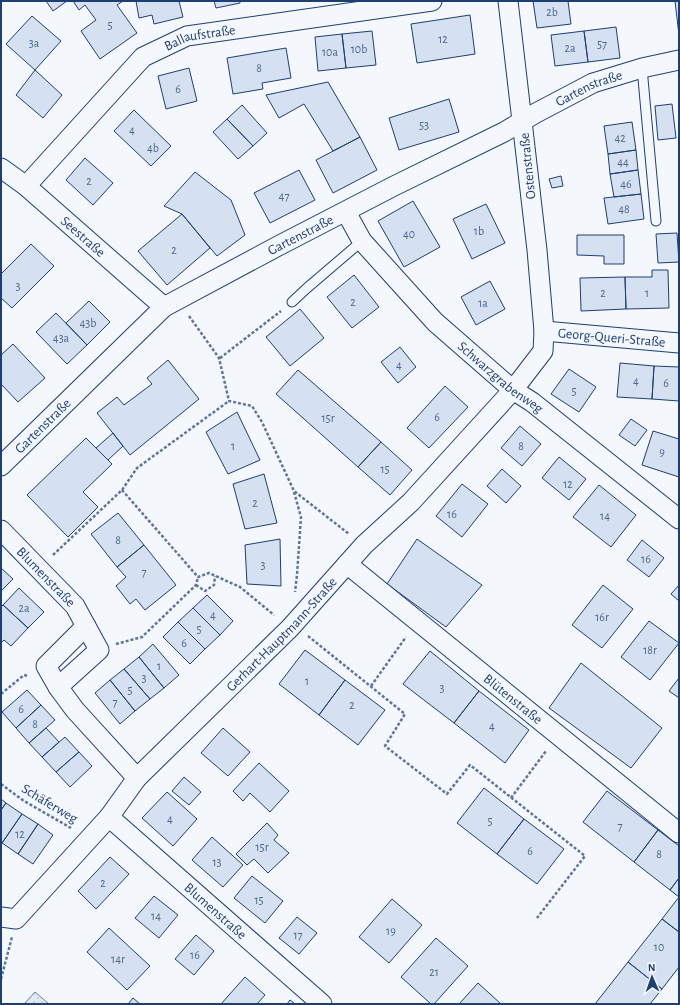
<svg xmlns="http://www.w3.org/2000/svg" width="680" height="1005" font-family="'Alegreya Sans',sans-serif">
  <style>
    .grass { fill: url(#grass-dots); stroke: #687fa3 }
    .building { fill: #d5e0f0; stroke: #1d3f73 }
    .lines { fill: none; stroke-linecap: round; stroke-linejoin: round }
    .service-casing { stroke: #1d3f73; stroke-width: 11 }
    .minor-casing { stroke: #1d3f73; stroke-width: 21 }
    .path { stroke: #5e769c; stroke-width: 2.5; stroke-dasharray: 3 2; stroke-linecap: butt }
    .service { stroke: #f4f7fb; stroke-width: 9 }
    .minor { stroke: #f4f7fb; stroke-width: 19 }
    .labels { text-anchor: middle; stroke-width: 3; stroke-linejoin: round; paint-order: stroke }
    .number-label { font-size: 12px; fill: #4b6792 }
    .street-label { font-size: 14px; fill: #1d3f73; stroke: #f4f7fb }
  </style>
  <defs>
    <pattern id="grass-dots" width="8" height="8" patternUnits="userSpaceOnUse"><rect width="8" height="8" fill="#e3e9f0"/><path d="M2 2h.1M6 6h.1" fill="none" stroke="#c2c9d1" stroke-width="1.8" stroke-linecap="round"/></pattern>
  </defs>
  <rect width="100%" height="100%" fill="#f4f7fb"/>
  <path class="grass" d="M35,992L49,1004H24Z"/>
  <path class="building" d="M46,1H67L53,11Z
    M73,1H123L117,5L137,33L100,59L81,31L96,20L85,5L79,10Z
    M136,1H179L183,17L154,24L152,15L139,18Z
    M214,1H240V3L216,8Z
    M533,1H568L571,24L537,28Z
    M675,1H679V35Z
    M470,15L475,54L417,63L411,24Z
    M32,16L61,41L35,70L6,44Z
    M616,27L620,58L588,62L584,31Z
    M372,31L376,65L346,68L342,34Z
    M584,31L588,62L555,66L551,35Z
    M342,34L346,68L318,71L315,37Z
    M286,48L291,78L262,83L263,89L233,94L227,58Z
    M189,68L197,101L166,109L158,76Z
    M35,70L62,95L43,118L16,95Z
    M328,82L360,137L333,151L304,104L279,118L266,95Z
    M449,99L459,132L399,150L389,118Z
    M672,104L676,138L658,140L655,106Z
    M242,105L267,133L253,146L227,119Z
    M134,110L171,146L151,166L114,131Z
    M227,119L253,146L238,159L213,132Z
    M632,122L636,150L608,154L604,126Z
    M360,137L377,170L333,193L316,160Z
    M636,150L638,170L610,174L608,154Z
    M85,158L113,183L93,205L66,180Z
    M299,170L315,200L270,223L254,193Z
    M638,170L641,194L614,197L610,174Z
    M195,172L231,200L245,235L217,256L182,214L164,206Z
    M561,176L563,186L552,188L549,179Z
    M641,194L644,219L608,224L604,198Z
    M413,201L440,247L404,267L378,221Z
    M486,204L505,243L472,259L453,219Z
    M182,214L210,248L167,285L138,251Z
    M677,233L679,262L658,263L656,234Z
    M577,235H624V264H604V256L577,255Z
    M31,244L54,266L12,308L1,298V274Z
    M652,270H668L669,308L626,309L625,277H652Z
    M354,275L379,307L352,328L327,297Z
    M625,277L626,309L581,311L580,278Z
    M490,281L505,309L476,325L461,297Z
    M89,301L110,322L87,345L66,323Z
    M300,309L324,338L290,366L266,337Z
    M56,313L87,345L67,364L36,332Z
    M13,344L45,378L18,402L1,384V355Z
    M400,347L416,367L398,383L381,362Z
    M168,360L199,399L130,455L97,413L117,397L124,405L152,384L147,378Z
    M620,363L654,366L652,399L617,397Z
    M654,366L679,367V401L652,399Z
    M569,369L596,387L579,412L551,394Z
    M298,370L381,442L358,467L276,394Z
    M445,386L468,407L429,448L407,428Z
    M237,412L260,460L228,474L206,432Z
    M631,419L647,430L635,446L619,435Z
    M520,426L541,444L522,466L501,448Z
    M653,431L679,439V477L642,465Z
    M113,433L123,446L108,460L96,448Z
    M86,438L112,464L83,492L98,507L68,537L27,495Z
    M381,442L412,470L390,495L358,467Z
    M559,457L586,479L569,500L542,478Z
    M502,469L521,486L506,503L487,486Z
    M264,474L277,523L245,529L233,484Z
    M462,484L488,504L462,537L436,516Z
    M599,485L636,515L611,547L573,517Z
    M118,513L144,545L117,567L91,534Z
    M280,539L281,586L247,584L245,545Z
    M417,539L482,585L446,627L387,584Z
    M642,540L664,558L649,577L627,560Z
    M144,545L176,585L145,610L136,599L130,604L116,586L126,577L117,567Z
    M1,568L13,579L1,591Z
    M603,585L633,609L602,648L572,625Z
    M679,585V601L671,594Z
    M19,588L44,612L28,628L3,605Z
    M207,595L233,621L220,635L193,608Z
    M3,605L28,628L11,646L4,640L1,643V607Z
    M193,608L220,635L205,649L178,622Z
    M649,621L679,643L650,680L621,657Z
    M178,622L205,649L190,664L163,637Z
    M153,644L179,675L164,688L139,657Z
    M305,650L345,680L319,715L279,684Z
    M430,651L479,691L454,723L403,684Z
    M139,657L164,688L150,699L124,669Z
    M581,663L662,728L631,768L549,708Z
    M124,669L150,699L135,711L110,680Z
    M679,678V698L669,691Z
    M110,680L135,711L120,724L95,693Z
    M345,680L385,710L358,745L319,715Z
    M27,690L41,705L16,728L2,712Z
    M479,691L529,730L505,763L454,723Z
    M41,705L55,720L29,743L16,728Z
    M46,728L59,742L42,757L29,743Z
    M223,728L250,752L228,776L201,753Z
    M65,737L79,752L56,772L42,757Z
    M79,752L92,766L70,787L56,772Z
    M259,763L289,791L270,812L250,793L243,801L233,791Z
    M184,777L201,792L189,805L172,791Z
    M484,788L524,819L497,854L457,823Z
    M607,791L658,830L634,862L583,822Z
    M167,792L197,819L173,846L142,818Z
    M1,799L6,803L1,810Z
    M6,803L22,814L2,843L1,842V810Z
    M22,814L38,824L18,854L2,843Z
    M524,819L564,849L537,884L497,854Z
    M267,823L278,835L274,840L289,853L268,873L254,859L247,865L236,854Z
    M38,824L53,835L33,864L18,854Z
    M658,830L679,846V878L670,890L634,862Z
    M212,837L243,865L223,887L192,860Z
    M110,857L129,874L96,909L78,891Z
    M252,876L283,901L265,923L234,898Z
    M679,878V932L662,919L679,897L670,890Z
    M154,896L178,915L159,938L135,918Z
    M392,899L422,925L389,963L359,937Z
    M297,917L317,933L299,954L279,938Z
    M662,919L679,932V967L662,989L628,962Z
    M109,928L150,966L127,990L87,952Z
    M196,935L214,951L194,975L175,959Z
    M436,938L468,966L434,1004H431L401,977Z
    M628,962L662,989L650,1004H595Z
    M245,977L265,995L257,1004H221Z
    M478,983L501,1004H459Z
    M133,998L140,1004H128Z
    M290,1000L295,1004H287Z"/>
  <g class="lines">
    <defs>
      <path id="service" d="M642,68L656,221
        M292,302L307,288L362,241"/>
      <g id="minor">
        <path id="s1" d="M1,168L26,186L164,307"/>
        <path id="s2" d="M26,186L143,57L187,36L432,1"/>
        <path id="s3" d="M346,212L362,241L435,322L513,390L532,402L679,519"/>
        <path id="s4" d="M544,331L679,343"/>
        <path id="s5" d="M1,466L164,307L280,245L394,186L504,132L536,113L593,83L642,68L679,60"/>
        <path id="s6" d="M1,530L75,606L99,650L58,687L75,710L137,778"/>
        <path id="s7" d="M347,564L679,833"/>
        <path d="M58,687L46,666L86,626"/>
        <path id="s8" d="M109,817L322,1004"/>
        <path id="s9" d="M1,917L16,919L109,817L137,778L290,628L364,545L411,502L513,390L543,351L544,331L537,250L508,1"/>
      </g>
    </defs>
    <use href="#service" class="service-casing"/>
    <use href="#minor" class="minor-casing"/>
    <path class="path" d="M189,316L219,358L229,401L252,406L262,422L294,491L349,534
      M220,358L281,311
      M122,490L198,577L209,573L240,587L274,615
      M294,492L301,517L297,575L295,592
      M53,555L122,490L137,468L229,401
      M196,585L205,591L214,585L215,576
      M308,636L405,714L385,746L447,794L470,765L585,856L537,918
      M116,644L142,637L196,585L198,577
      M371,686L406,637
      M1,694L24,675L28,676
      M1,784L24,801L71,828
      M511,798L546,751
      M1,979L12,937"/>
    <use href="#service" class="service"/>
    <use href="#minor" class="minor"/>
  </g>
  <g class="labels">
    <g class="number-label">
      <text x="552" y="16">2b</text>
      <text x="110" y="29">5</text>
      <text x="443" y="43">12</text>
      <text x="34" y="47">3a</text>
      <text x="602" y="48">57</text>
      <text x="570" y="52">2a</text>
      <text x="359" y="53">10b</text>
      <text x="330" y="56">10a</text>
      <text x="259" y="72">8</text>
      <text x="178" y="93">6</text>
      <text x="424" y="129">53</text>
      <text x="132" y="134">4</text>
      <text x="620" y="142">42</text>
      <text x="153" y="152">4b</text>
      <text x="623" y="166">44</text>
      <text x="89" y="185">2</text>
      <text x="626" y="188">46</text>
      <text x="284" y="200">47</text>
      <text x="624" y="213">48</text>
      <text x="479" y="235">1b</text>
      <text x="409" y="238">40</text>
      <text x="174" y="254">2</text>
      <text x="18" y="290">3</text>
      <text x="603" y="297">2</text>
      <text x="647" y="297">1</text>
      <text x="353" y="306">2</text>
      <text x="483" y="307">1a</text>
      <text x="88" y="327">43b</text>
      <text x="61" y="342">43a</text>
      <text x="399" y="369">4</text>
      <text x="636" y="385">4</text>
      <text x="666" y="387">6</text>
      <text x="574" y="395">5</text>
      <text x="437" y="421">6</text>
      <text x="328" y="422">15r</text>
      <text x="233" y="450">1</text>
      <text x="521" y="450">8</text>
      <text x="662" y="456">9</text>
      <text x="385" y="473">15</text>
      <text x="568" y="488">12</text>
      <text x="255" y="507">2</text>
      <text x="452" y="518">16</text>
      <text x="605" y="520">14</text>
      <text x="118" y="544">8</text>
      <text x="646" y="563">16</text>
      <text x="263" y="569">3</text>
      <text x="144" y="576">7</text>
      <text x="24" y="612">2a</text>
      <text x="213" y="619">4</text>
      <text x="602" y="621">16r</text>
      <text x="199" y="633">5</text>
      <text x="184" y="647">6</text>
      <text x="650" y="654">18r</text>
      <text x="159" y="670">1</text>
      <text x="144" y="682">3</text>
      <text x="307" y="685">1</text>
      <text x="442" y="692">3</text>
      <text x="130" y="694">5</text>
      <text x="115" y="706">7</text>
      <text x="352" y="709">2</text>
      <text x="21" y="713">6</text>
      <text x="35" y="728">8</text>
      <text x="492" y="730">4</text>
      <text x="170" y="823">4</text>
      <text x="490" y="825">5</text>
      <text x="620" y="830">7</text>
      <text x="20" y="838">12</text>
      <text x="262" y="851">15r</text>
      <text x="530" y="855">6</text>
      <text x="659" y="858">8</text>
      <text x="217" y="866">13</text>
      <text x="103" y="887">2</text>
      <text x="259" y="904">15</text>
      <text x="156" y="920">14</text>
      <text x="391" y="935">19</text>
      <text x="298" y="939">17</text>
      <text x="659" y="951">10</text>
      <text x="195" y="959">16</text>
      <text x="118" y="963">14r</text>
      <text x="434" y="976">21</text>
    </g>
    <g class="street-label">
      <text dy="5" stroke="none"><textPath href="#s2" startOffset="235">Ballaufstraße</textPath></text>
      <text dy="5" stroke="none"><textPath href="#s5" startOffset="706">Gartenstraße</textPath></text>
      <text transform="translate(527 166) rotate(-96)" y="5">Ostenstraße</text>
      <text dy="5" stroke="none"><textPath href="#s5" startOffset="382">Gartenstraße</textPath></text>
      <text dy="5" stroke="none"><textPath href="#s1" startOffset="107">Seestraße</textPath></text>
      <text dy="5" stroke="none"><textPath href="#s4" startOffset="68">Georg-Queri-Straße</textPath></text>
      <text dy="5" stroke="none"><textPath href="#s3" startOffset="228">Schwarzgrabenweg</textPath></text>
      <text dy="5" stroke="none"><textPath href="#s5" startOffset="58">Gartenstraße</textPath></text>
      <text dy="5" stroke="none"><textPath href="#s6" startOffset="65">Blumenstraße</textPath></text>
      <text dy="5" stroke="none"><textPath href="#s9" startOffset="405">Gerhart-Hauptmann-Straße</textPath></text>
      <text dy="5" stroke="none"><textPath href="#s7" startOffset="214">Blütenstraße</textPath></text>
      <text transform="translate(50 803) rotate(31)" y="5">Schäferweg</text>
      <text dy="5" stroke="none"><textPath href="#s8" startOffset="142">Blumenstraße</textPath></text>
    </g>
  </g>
  <rect width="680" height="1005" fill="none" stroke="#1d3f73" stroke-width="4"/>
  <g transform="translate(652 977) rotate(358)" stroke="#f4f7fb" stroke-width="3" paint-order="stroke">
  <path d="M0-3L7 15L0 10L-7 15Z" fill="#1d3f73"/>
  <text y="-6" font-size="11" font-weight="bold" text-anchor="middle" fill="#1d3f73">N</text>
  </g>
</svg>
